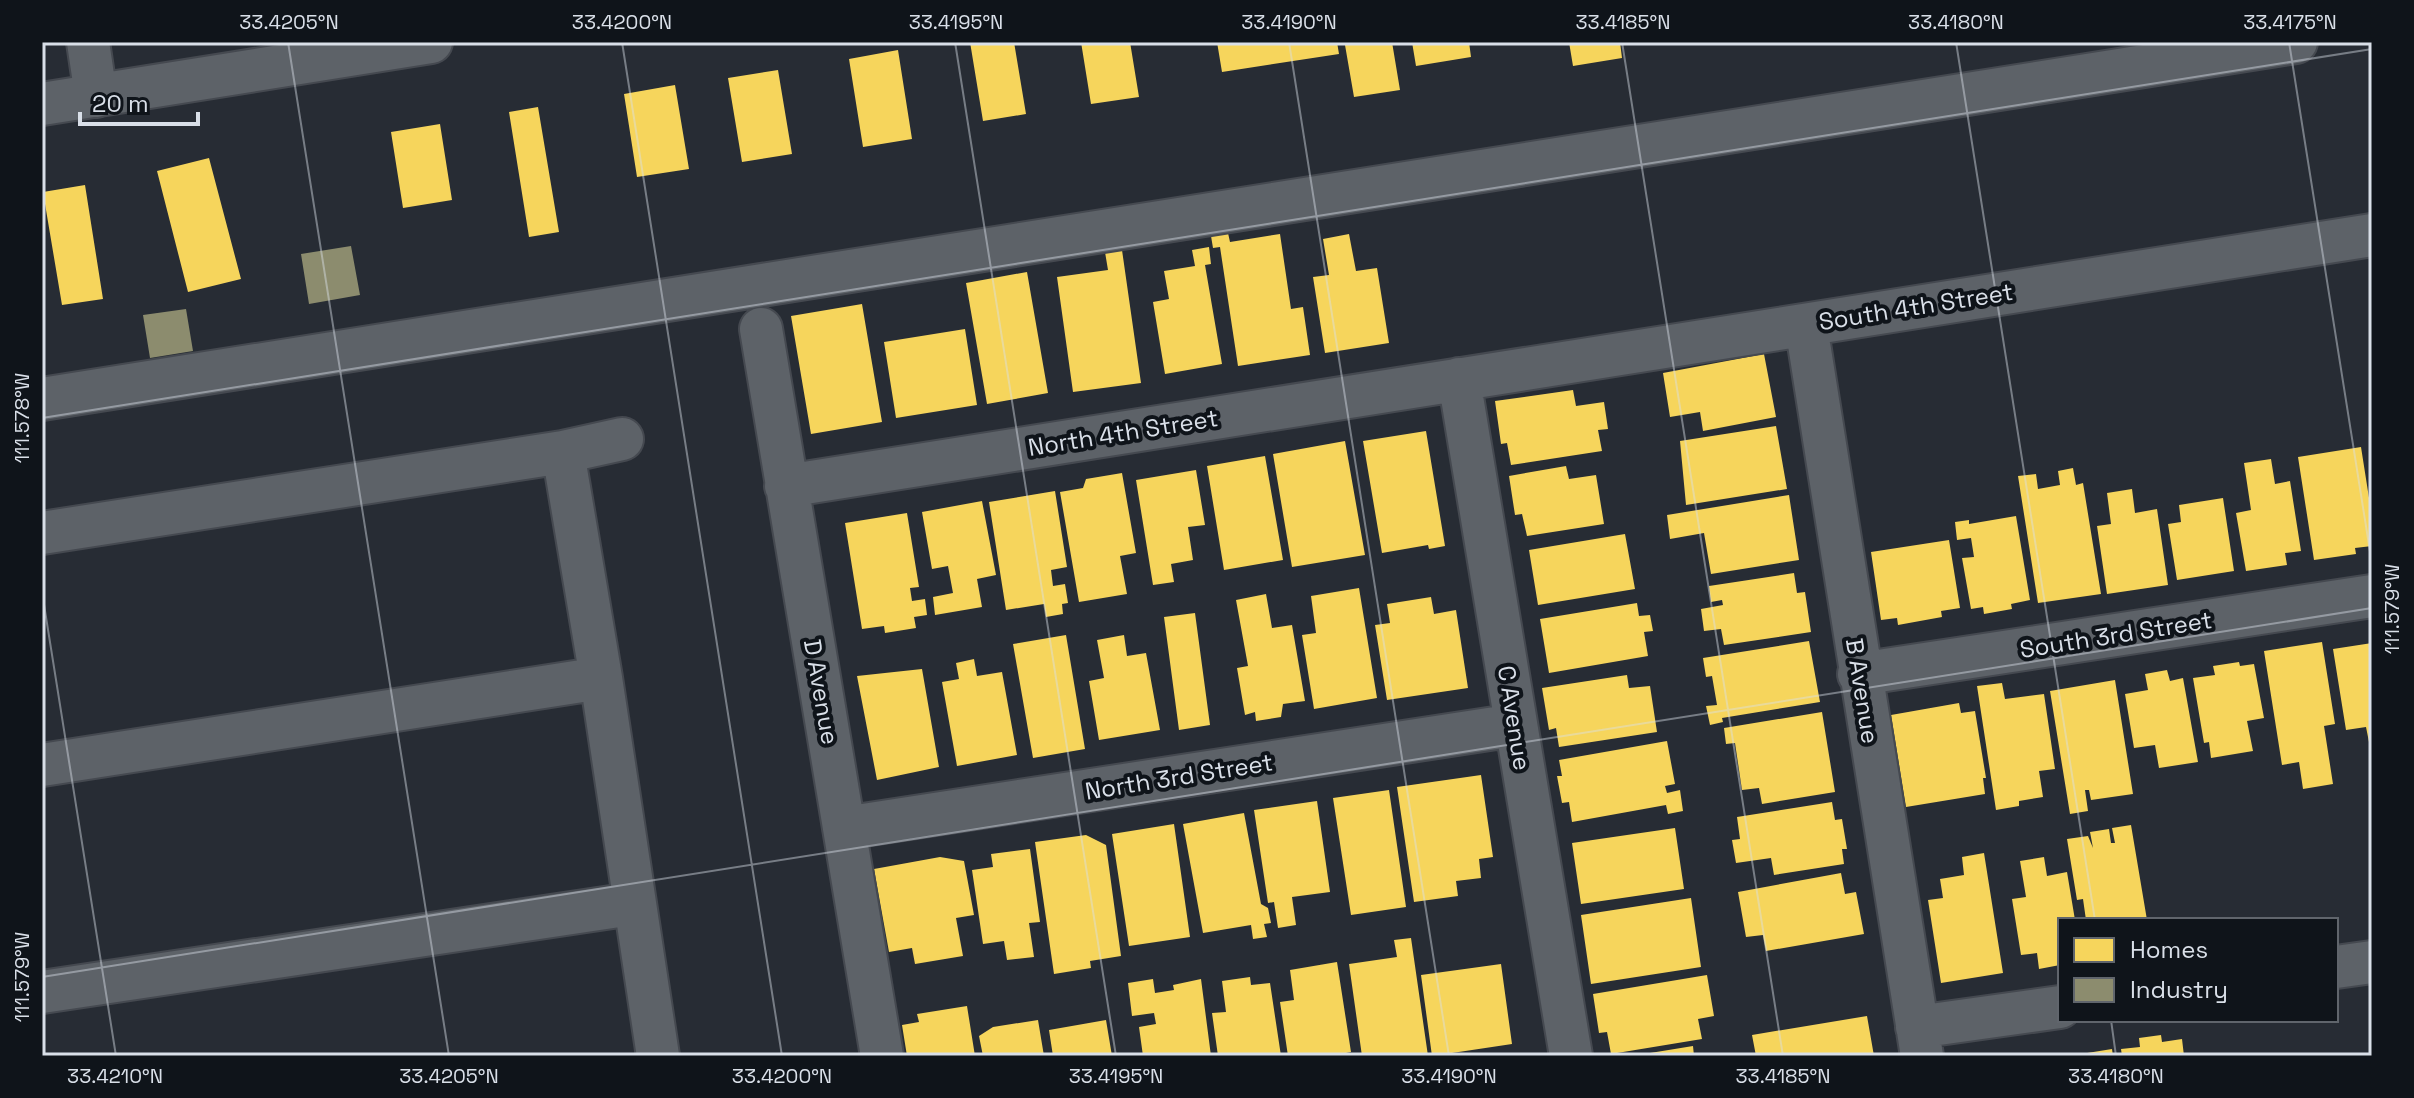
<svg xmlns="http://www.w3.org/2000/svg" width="2414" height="1098" font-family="'Space Grotesk',sans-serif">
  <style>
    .homes { fill: #f6d55c }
    .industry { fill: #8c8c6e }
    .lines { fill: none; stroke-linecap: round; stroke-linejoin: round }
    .minor-casing { stroke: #454950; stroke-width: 46 }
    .minor { stroke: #5d6268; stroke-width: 42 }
    .ticks { fill: none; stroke: #d9dfe8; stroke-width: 2; stroke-opacity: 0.45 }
    .labels { text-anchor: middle; stroke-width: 8; stroke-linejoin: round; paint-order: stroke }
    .street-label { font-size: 24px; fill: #d9dfe8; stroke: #0f141a }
    .neatline { fill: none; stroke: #d9dfe8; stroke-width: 3 }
    .ticks-label { font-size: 20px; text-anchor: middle; fill: #d9dfe8 }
  </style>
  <rect width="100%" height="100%" fill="#272c34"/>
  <path class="homes" d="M970,42H1014L1026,114L983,121Z
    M1081,42H1130L1139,97L1091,104Z
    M1217,42H1337L1339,54L1222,72Z
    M1366,42H1392L1400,90L1354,97L1345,45Z
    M1412,42H1469L1471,57L1416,66Z
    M1569,42H1620L1622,58L1573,66Z
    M898,50L912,139L863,147L849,59Z
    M778,70L792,154L742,162L728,78Z
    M675,85L689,169L637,177L624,94Z
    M538,107L559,232L529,237L509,112Z
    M440,124L452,200L403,208L391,132Z
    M209,158L241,279L188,292L157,171Z
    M85,185L103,299L62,305L43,192Z
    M1228,233L1230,242L1280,234L1291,309L1303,307L1310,355L1238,366L1220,247L1213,248L1211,236Z
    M1349,234L1356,271L1377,268L1389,343L1325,353L1313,277L1329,275L1323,239Z
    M1209,247L1211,264L1205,265L1222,364L1165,374L1153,302L1169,299L1164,271L1195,266L1192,250Z
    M1122,250L1141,383L1073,392L1057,277L1108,270L1105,252Z
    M1027,272L1048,393L987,404L966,283Z
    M862,304L882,422L811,434L791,316Z
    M965,329L977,405L896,418L884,342Z
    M1764,354L1776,417L1703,431L1700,412L1670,417L1663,373Z
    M1573,390L1576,406L1604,402L1608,429L1598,430L1602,451L1511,465L1507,443L1501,444L1495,401Z
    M1776,426L1787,489L1686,505L1680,441Z
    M1426,431L1445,546L1429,549L1428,545L1382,553L1363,441Z
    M1345,441L1365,555L1292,567L1273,454Z
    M2361,447L2372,517V546L2355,548L2356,554L2314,560L2298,457Z
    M1265,456L1283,560L1224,570L1207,466Z
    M2271,459L2275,484L2290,481L2301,551L2285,553L2287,565L2246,571L2236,513L2251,510L2244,463Z
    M1566,466L1569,479L1596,475L1604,524L1527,536L1522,514L1515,515L1509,476Z
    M2073,468L2076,485L2083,483L2101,594L2038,603L2018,476L2036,474L2038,489L2060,485L2058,471Z
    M1196,470L1205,525L1188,527L1193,560L1171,564L1174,582L1153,585L1136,480Z
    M1122,473L1136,553L1120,556L1127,594L1079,602L1060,492L1083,488L1086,479Z
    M2132,489L2135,513L2157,509L2168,585L2107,594L2097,526L2111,524L2107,493Z
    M1055,491L1067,567L1051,570L1053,586L1065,584L1068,603L1062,604L1063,614L1046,617L1044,604L1006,610L989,502Z
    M1789,495L1799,560L1711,574L1704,533L1670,539L1667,515Z
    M2223,498L2234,571L2177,580L2168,524L2181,522L2179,505Z
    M982,501L996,575L977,579L982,607L935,615L933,597L953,593L948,566L932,569L922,512Z
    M907,513L919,587L910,588L912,601L925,599L927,615L914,617L916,628L885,633L884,626L862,629L845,523Z
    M2016,516L2030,600L2011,604L2012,609L1984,614L1983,607L1971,609L1962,558L1974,557L1971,538L1957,540L1955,522L1969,520V524Z
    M1625,534L1635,589L1538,605L1529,550Z
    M1949,540L1960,608L1941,611L1942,617L1898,625L1897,618L1881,620L1871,552Z
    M1794,573L1797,593L1805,592L1811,632L1724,645L1721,629L1704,631L1701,609L1723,605L1722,600L1711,602L1709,586Z
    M1359,588L1377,698L1314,709L1302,635L1316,633L1311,596Z
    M1266,594L1272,628L1292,625L1305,701L1283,704L1281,717L1256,721L1255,712L1245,715L1237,668L1248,666L1236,600Z
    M1431,597L1434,614L1456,610L1468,688L1387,700L1375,625L1390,623L1387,604Z
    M1637,603L1639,616L1650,615L1653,631L1644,632L1648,656L1549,673L1540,619Z
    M1195,613L1210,725L1179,730L1164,617Z
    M1066,635L1085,749L1033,758L1013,644Z
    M1124,635L1127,656L1146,653L1160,730L1099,740L1089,681L1104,678L1097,640Z
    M1809,641L1820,702L1722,718L1723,722L1710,725L1706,706L1717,705L1712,676L1706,677L1703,658Z
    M2322,642L2335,724L2324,726L2333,784L2303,789L2299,762L2282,765L2264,651Z
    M2372,643V741L2369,742L2366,727L2346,730L2333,649Z
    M974,659L977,676L1002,672L1017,755L957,766L942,682L959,679L956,663Z
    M2239,662L2240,666L2254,664L2264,718L2247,721L2253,751L2211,758L2209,742L2204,743L2193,678L2215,675L2213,666Z
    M922,669L939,767L877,780L857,676Z
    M2167,670L2170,681L2183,678L2198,762L2159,768L2155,745L2134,748L2125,694L2148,690L2145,674Z
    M1627,675L1629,688L1650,686L1657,732L1559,747L1556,728L1549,730L1542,688Z
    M2115,680L2133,794L2091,800L2089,790H2085L2088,811L2070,814L2050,691Z
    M2002,683L2005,699L2044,694L2055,769L2039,771L2043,797L2019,801V806L1996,810L1977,686Z
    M1959,703L1961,713L1975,711L1986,778H1983L1985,794L1906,807L1891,715Z
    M1822,712L1835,792L1762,804L1759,788L1742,790L1735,743L1726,744L1724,728Z
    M1667,741L1675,784L1665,786L1667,793L1680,790L1683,811L1668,814L1666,805L1572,822L1569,802L1562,803L1557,776H1562L1559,760Z
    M1481,775L1493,857L1479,859L1481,878L1456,881L1458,896L1414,902L1397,787Z
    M1389,790L1406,907L1351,915L1333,798Z
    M1317,801L1330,892L1292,897L1296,925L1278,928L1274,902L1268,903L1254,810Z
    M1832,802L1835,820L1842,819L1847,849H1842L1844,864L1774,875L1771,858L1736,863L1732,840L1740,839L1737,817Z
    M1244,813L1261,904L1268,908L1271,923L1264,924L1267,937L1253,939L1251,925L1203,933L1183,824Z
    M1174,824L1190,937L1129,946L1112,834Z
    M2131,825L2147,920H2086L2083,899L2077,900L2067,839L2088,836L2093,848L2090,832L2109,829L2111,843H2115L2112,828Z
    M1675,828L1684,889L1581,904L1572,843Z
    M1086,835L1106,845L1121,956L1090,961L1091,968L1054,974L1035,842Z
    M1030,849L1040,922L1029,923L1034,957L1007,960L1004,941L983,944L972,870L993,867L991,854Z
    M1984,853L2003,973L1941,983L1928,900L1943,898L1940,879L1964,875L1962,857Z
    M940,857L964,861L974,915L956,918L963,956L915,964L912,948L889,952L874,869Z
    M2044,857L2047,876L2067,872L2075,920H2060V965L2039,969L2037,953L2021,955L2012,899L2026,897L2020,861Z
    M1841,873L1845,894L1856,892L1864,934L1766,951L1763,935L1746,937L1738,892Z
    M1691,898L1701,967L1591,984L1581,915Z
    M1411,938L1428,1056H1362L1349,964L1397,957L1394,940Z
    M1337,962L1351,1052L1331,1056H1288L1280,1002L1294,1000L1290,970Z
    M1501,964L1512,1044L1432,1056L1421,975Z
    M1707,975L1714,1016L1698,1019L1702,1039L1611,1054L1607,1032L1599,1033L1593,994Z
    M1250,977L1251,985L1270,983L1281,1056H1218L1212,1013L1226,1012L1222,981Z
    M1153,979L1155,993L1174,990L1173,985L1201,979L1211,1056H1143L1139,1027L1156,1024L1154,1013L1132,1016L1128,983Z
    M967,1006L975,1056H907L902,1025L919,1022L917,1014Z
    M1867,1016L1874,1056H1756L1752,1035Z
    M1038,1020L1044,1056H983L979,1036L993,1027Z
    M1106,1020L1112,1056H1053L1049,1030Z
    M2161,1035L2162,1042L2182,1039L2184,1056H2122L2121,1049L2140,1047L2139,1038Z
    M1693,1046L1694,1056H1645L1644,1054Z
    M2112,1049L2113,1056H2081V1054Z"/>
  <path class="industry" d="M351,246L360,295L309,304L301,254Z
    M186,309L193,351L150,358L143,315Z"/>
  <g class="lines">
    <defs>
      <path id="minor" d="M88,42L96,96
        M42,104L431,42
        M1806,325L1922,1056
        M761,329L882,1056
        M1459,379L1571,1056
        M42,399L2296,42
        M563,452L601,678L658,1056
        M786,486L2372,235
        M42,533L563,452L622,439
        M1859,674L2372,596
        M42,765L601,678
        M844,828L1515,725
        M2336,967L2372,962
        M42,992L632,904
        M1917,1027L2060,1007"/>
    </defs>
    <use href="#minor" class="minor-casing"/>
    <use href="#minor" class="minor"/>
  </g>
  <path class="ticks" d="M288,42L449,1056M622,42L782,1056M955,42L1116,1056M1289,42L1449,1056M1622,42L1783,1056M1956,42L2095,920M2289,42L2372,564M42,418L2372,49M42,592L116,1056M42,977L2372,608M2111,1020L2116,1056"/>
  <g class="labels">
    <g class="street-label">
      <text transform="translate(1916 307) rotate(-9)" y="8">South 4th Street</text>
      <text transform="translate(1123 433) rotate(-9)" y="8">North 4th Street</text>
      <text transform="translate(2116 635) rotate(-9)" y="8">South 3rd Street</text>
      <text transform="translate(1862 691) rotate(81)" y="8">B Avenue</text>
      <text transform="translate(821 692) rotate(80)" y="8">D Avenue</text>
      <text transform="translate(1514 718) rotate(81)" y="8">C Avenue</text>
      <text transform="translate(1179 777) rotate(-9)" y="8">North 3rd Street</text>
    </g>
  </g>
  <rect width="2414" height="1098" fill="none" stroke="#0f141a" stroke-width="88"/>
  <rect x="2058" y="918" width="280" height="104" fill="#0f141a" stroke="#60656c" stroke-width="2"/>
  <rect x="2074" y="938" width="40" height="24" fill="#f6d55c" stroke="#60656c" stroke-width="2"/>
  <text x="2130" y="958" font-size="24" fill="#d9dfe8">Homes</text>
  <rect x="2074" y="978" width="40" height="24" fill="#8c8c6e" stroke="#60656c" stroke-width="2"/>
  <text x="2130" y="998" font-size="24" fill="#d9dfe8">Industry</text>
  <path d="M80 112v12h118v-12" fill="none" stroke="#d9dfe8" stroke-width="4"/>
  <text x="92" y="112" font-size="24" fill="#d9dfe8" stroke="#0f141a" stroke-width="6" paint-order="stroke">20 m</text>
  <rect x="44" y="44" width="2326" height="1010" class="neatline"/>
  <g class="ticks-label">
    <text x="289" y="29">33.4205°N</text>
    <text x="622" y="29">33.4200°N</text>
    <text x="956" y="29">33.4195°N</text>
    <text x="1289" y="29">33.4190°N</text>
    <text x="1623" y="29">33.4185°N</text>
    <text x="1956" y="29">33.4180°N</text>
    <text x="2290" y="29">33.4175°N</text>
    <text transform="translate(22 418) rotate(-90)" y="7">111.578°W</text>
    <text transform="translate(2392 609) rotate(-90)" y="7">111.579°W</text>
    <text transform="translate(22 977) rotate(-90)" y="7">111.579°W</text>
    <text x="115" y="1083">33.4210°N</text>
    <text x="449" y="1083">33.4205°N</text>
    <text x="782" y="1083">33.4200°N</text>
    <text x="1116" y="1083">33.4195°N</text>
    <text x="1449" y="1083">33.4190°N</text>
    <text x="1783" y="1083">33.4185°N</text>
    <text x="2116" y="1083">33.4180°N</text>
  </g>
</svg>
